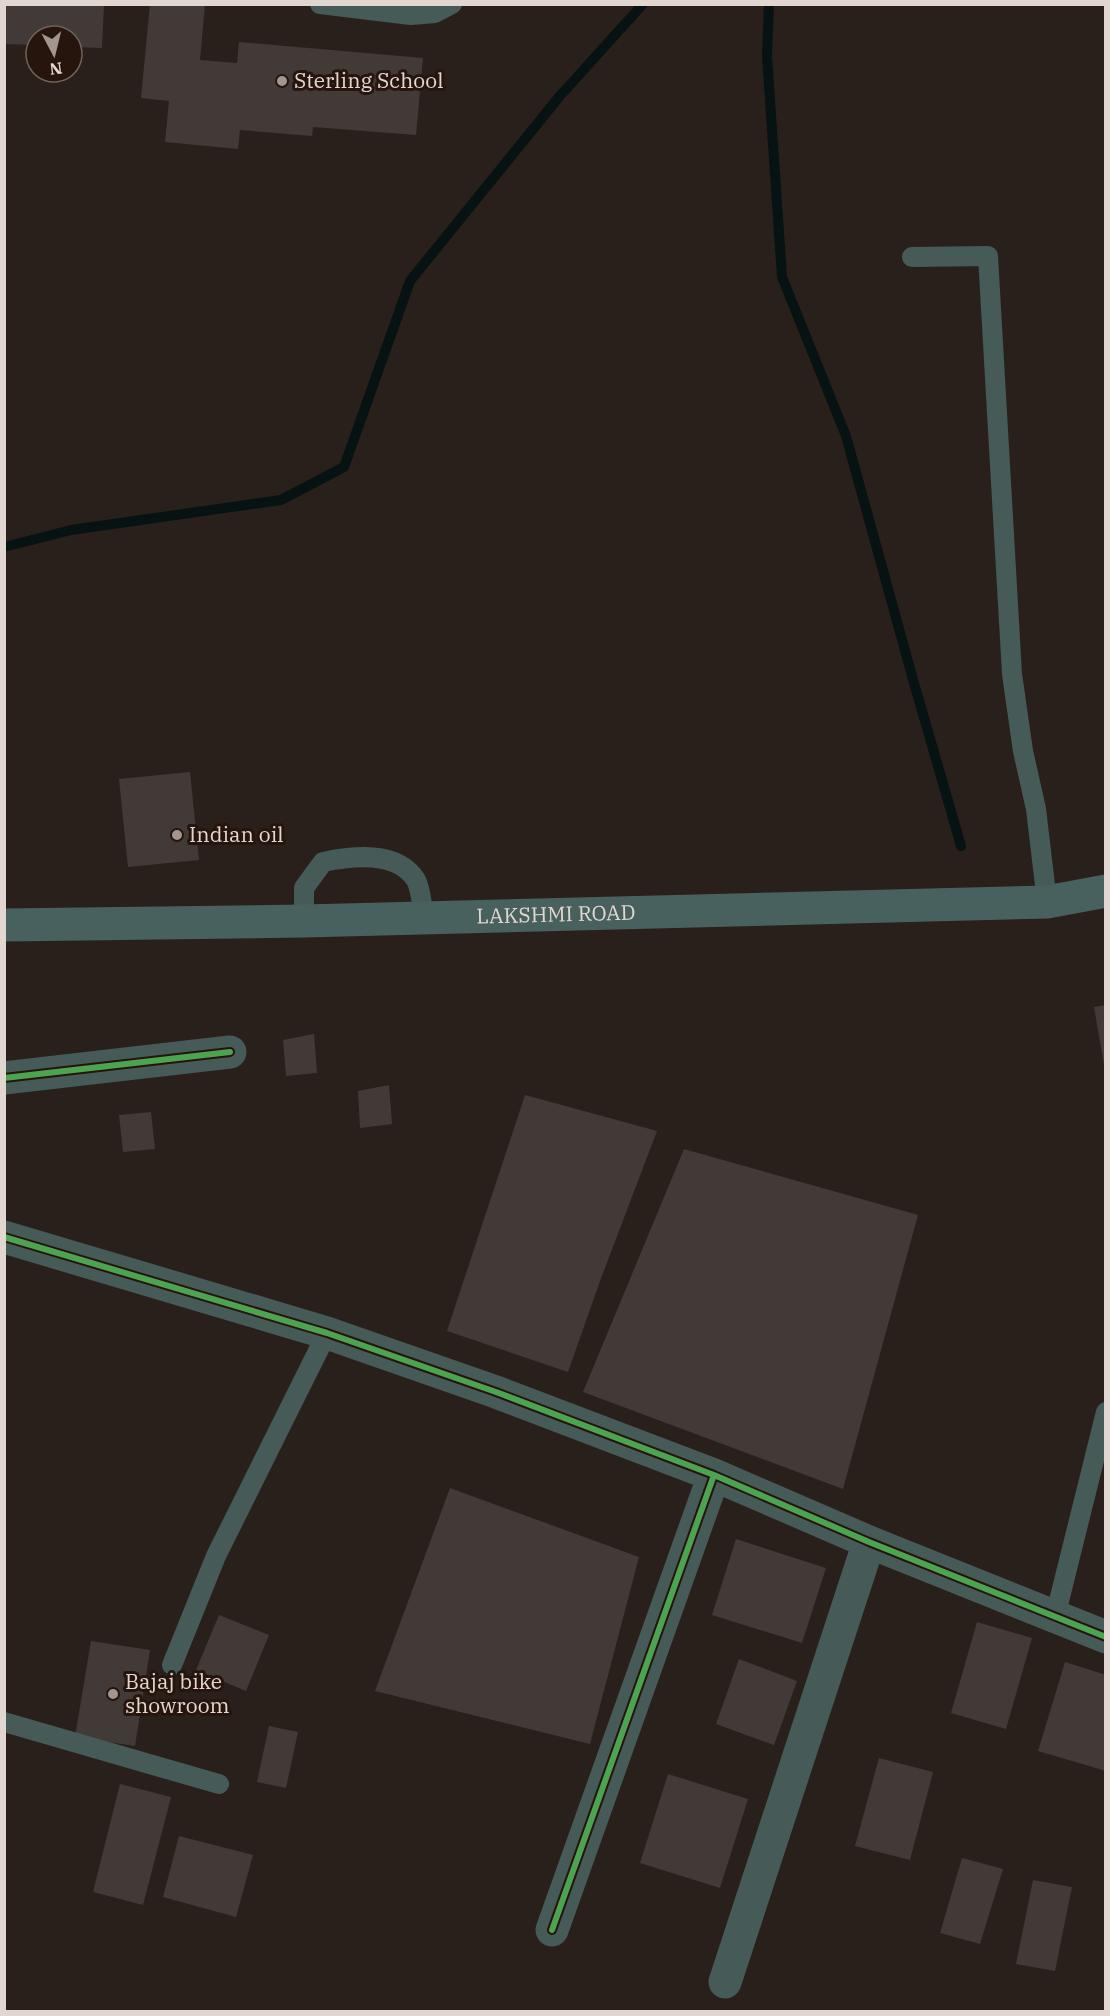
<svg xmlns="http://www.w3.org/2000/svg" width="1110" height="2016" font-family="'IBM Plex Serif',serif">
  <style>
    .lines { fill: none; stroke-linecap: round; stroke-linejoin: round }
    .stream { stroke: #071312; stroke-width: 10 }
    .building { fill: #423a36 }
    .lane { stroke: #465a57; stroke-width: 20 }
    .street { stroke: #465a57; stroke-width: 33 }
    .secondary { stroke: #48615e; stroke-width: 33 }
    .cycleway-casing { stroke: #26150c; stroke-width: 10 }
    .cycleway { stroke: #4ca352; stroke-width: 6 }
    .poi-dot { fill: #a29691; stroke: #26150c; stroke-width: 2 }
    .labels { text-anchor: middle; stroke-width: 6; stroke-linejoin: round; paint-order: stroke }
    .poi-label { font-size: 21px; fill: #e2d6d0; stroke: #26150c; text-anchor: start }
    .street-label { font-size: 21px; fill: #e2d6d0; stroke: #26150c }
  </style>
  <rect width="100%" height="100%" fill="#2a201b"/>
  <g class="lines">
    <path class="stream" d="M769,4L767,56L782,277L846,436L912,676L961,846
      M4,547L71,530L281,500L344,467L410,281L559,97L643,4"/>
  </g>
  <path class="building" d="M4,4H104L102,48L72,47V36H36V45L4,44Z
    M150,4H205L200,60L237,63L239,42L423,58L416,135L313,127L312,136L240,130L238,149L165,142L169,101L141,98Z
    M190,772L199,860L128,867L119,779Z
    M1106,1005V1064L1104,1065L1094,1007Z
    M314,1034L317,1073L286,1076L283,1040Z
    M389,1085L392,1124L360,1128L358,1091Z
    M525,1095L657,1131L600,1281L568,1372L447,1331Z
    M151,1112L155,1149L123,1152L119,1115Z
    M684,1149L918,1215L843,1489L583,1392Z
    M450,1488L639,1557L590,1744L375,1691Z
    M736,1539L826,1568L802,1643L712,1615Z
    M219,1615L269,1635L246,1691L196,1670Z
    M977,1622L1032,1638L1006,1729L951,1713Z
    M91,1641L150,1650L135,1746L75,1737Z
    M739,1659L797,1681L774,1745L716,1724Z
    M1065,1662L1106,1675V1771L1038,1751Z
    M269,1726L298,1732L286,1788L257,1782Z
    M879,1758L933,1772L910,1860L855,1846Z
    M668,1774L748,1799L720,1888L640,1863Z
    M120,1784L171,1797L143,1905L93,1892Z
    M179,1836L253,1855L236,1917L163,1897Z
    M962,1858L1003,1869L980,1944L940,1933Z
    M1033,1880L1072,1887L1055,1971L1016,1964Z"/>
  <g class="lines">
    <path class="lane" d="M320,4L411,15L435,13L452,4
      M912,257L988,256L1012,674L1023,751L1036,809L1047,902
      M304,921V888L323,862C352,856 397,850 416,880C421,889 422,907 424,917
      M1055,1617L1106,1412
      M172,1665L216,1556L327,1333
      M4,1722L219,1784"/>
    <path class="street" d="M4,1078L230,1052
      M4,1237L327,1333L496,1392L714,1475L869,1542L1106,1637
      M552,1930L714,1475
      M725,1982L869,1542"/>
    <path class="secondary" id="s1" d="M4,925L304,921L1047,902L1106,891"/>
    <defs>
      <path id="cycleway" d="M4,1078L230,1052
        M4,1237L327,1333L496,1392L714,1475L869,1542L1106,1637
        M552,1930L714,1475"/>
    </defs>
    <use href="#cycleway" class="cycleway-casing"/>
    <use href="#cycleway" class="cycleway"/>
  </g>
  <g class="poi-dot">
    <circle cx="282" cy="81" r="6"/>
    <circle cx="177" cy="835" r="6"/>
    <circle cx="113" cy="1694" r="6"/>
  </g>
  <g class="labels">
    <g class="poi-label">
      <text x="294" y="88">Sterling School</text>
      <text x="189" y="842">Indian oil</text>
      <text x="125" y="1689">Bajaj bike<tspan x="125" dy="24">showroom</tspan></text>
    </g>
    <g class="street-label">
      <text dy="7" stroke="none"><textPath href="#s1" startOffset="552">LAKSHMI ROAD</textPath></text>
    </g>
  </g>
  <rect width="1110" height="2016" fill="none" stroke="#e2d6d0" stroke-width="12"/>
  <g transform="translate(54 54) rotate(173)"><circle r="28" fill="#26150c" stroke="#71625a" stroke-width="1.5"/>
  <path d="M0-4.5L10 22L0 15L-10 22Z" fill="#a29691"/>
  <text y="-9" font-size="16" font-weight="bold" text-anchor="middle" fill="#e2d6d0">N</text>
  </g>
</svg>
